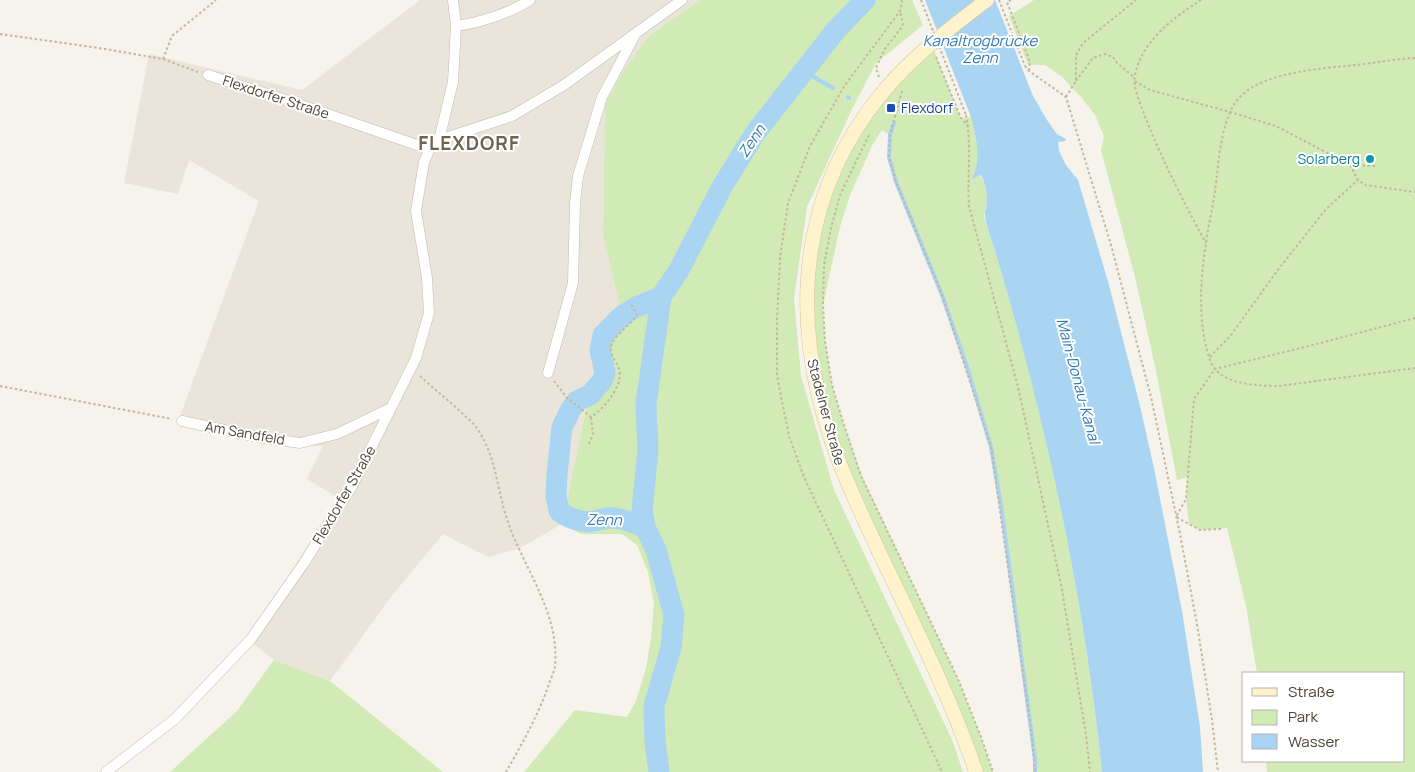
<svg xmlns="http://www.w3.org/2000/svg" width="1415" height="772" font-family="Manrope,sans-serif">
  <style>
    .residential { fill: #eae5da }
    .green { fill: #d2eab5 }
    .water { fill: #a9d4f2 }
    .lines { fill: none; stroke-linecap: round; stroke-linejoin: round }
    .stream { stroke: #a9d4f2; stroke-width: 4 }
    .river { stroke: #a9d4f2; stroke-width: 21 }
    .minor-casing { stroke: #c2bbae; stroke-width: 11 }
    .secondary-casing { stroke: #d6c79b; stroke-width: 15 }
    .path { stroke: #c4b79f; stroke-width: 2; stroke-dasharray: 2.5 2.5; stroke-linecap: butt }
    .minor { stroke: #fff; stroke-width: 10 }
    .secondary { stroke: #fff3cd; stroke-width: 14 }
    .path-bridge { stroke: #c4b79f; stroke-width: 2; stroke-dasharray: 2.5 2.5; stroke-linecap: butt }
    .transit-dot { fill: #1a4fb4; stroke: #fff; stroke-width: 2 }
    .culture-dot { fill: #0f9aa8; stroke: #fff; stroke-width: 2 }
    .labels { text-anchor: middle; stroke-width: 4; stroke-linejoin: round; paint-order: stroke }
    .street-label { font-size: 14px; fill: #4b4439; stroke: #fff }
    .transit-label { font-size: 14px; fill: #164399; stroke: #fff; text-anchor: start }
    .culture-label { font-size: 14px; fill: #0d838f; stroke: #fff; text-anchor: end }
    .water-label { font-size: 15px; font-style: italic; fill: #2e7ab2; stroke: #fff }
    .district-label { font-size: 19px; font-weight: bold; letter-spacing: 1px; fill: #6e6250; stroke: #fff }
  </style>
  <rect width="100%" height="100%" fill="#f6f3ec"/>
  <path class="residential" d="M420,0H699L648,37L624,70L605,105L603,235L621,311L585,414L562,524L518,549L488,557L443,534L390,598L330,681L274,660L248,640L338,498L307,479L323,446H294L180,416L259,201L189,160L178,194L124,183L149,54L302,90Z"/>
  <path class="green" d="M699,0H912L923,25L876,63L852,109L807,207L794,299L801,376L834,490L953,742L963,772H524L575,710L627,717L636,701L646,668L651,638L654,604L648,572L637,545L622,534H581L562,524L585,414L621,311L603,235L605,105L624,70L648,37Z
    M1034,0H1415V772H1267L1266,761H1404V673H1257L1246,606L1227,528L1200,530L1189,524L1186,499L1187,477L1177,480L1155,366L1135,277L1101,150L1104,136L1095,115L1081,97L1061,76L1045,65H1028L1009,16Z
    M931,43L961,118L971,117C976,136 982,160 973,179L980,175C986,185 988,196 986,208C985,211 984,211 984,215C986,227 992,240 995,251C1046,421 1084,596 1102,772H1035V759L1002,512L991,447L968,370L942,295L896,182L889,157L890,135L882,130L873,144L850,195L840,227L823,305L825,341L832,385L843,422L862,476L958,679L981,737L993,772H976L871,536L816,384L808,264L842,154Z
    M274,660L330,681L443,772H170L237,711Z"/>
  <path class="water" d="M925,0H995L1033,96L1047,120L1057,134L1066,139L1065,141L1058,142L1059,151L1066,165L1078,180L1109,285L1141,410L1155,473L1182,611L1200,727L1203,772H1102C1084,596 1046,421 995,251C992,240 986,227 985,215C984,211 985,212 986,208C988,197 986,185 981,175L972,179C982,160 976,136 971,117Z"/>
  <g class="lines">
    <path class="stream" d="M803,71L833,88
      M848,97L849,98
      M894,123L890,135L889,157L896,182L942,295L968,370L991,447L1002,512L1035,759V772"/>
    <path class="river" d="M645,527C633,523 623,518 611,518C606,517 601,520 595,521C583,523 569,519 559,511L556,496L557,475L562,427L571,409L577,401L590,395L602,381L605,373L600,350L603,335L622,316L636,307L661,297
      M659,772L655,741L654,706L671,648L674,615L656,550L645,527L642,511L648,450L646,404L661,297L679,270L723,185L756,132L836,30L865,0"/>
    <defs>
      <path id="minor" d="M456,26C479,23 510,13 530,0
        M208,75L304,106L417,145L430,148
        M439,140L453,82L456,26L453,0
        M548,373L573,283L575,203L578,176L602,97L634,37
        M182,421L263,438L300,443L337,434L391,408
        M106,772L175,719L251,639L304,563L352,486L416,358L429,313L427,278L416,211L424,162L430,148L439,140L512,116L564,85L682,0"/>
      <path id="secondary" d="M976,772C943,674 891,583 850,488C791,354 785,210 883,92C913,56 950,28 987,0"/>
    </defs>
    <use href="#minor" class="minor-casing"/>
    <use href="#secondary" class="secondary-casing"/>
    <path class="path" d="M902,0L900,11L845,85L810,146L788,203L780,258L777,320V376L789,436L804,477L942,772
      M1011,0L1007,2L1030,62L1029,71
      M1201,0C1173,18 1142,41 1135,75C1132,87 1142,108 1146,119C1163,162 1184,203 1206,243
      M0,34L99,48L163,59L198,72
      M936,57L961,118L969,127
      M1415,58C1395,59 1375,63 1355,65C1321,69 1265,71 1240,97C1220,118 1219,163 1215,191C1213,208 1208,225 1206,243C1201,274 1199,306 1204,337C1206,346 1209,362 1215,369C1228,385 1261,386 1279,386L1415,368
      M163,59L172,36L216,0
      M1025,66L1029,71L1066,97L1111,245L1151,397L1179,529L1197,624L1212,720L1218,772
      M879,77L876,68L884,50L902,27L903,23L900,11
      M1076,81L1093,58L1105,54L1113,57L1117,63L1134,77
      M1135,81L1150,90L1230,112L1276,126L1350,165
      M902,91L890,135L889,157L896,182L942,295L991,447L1031,730L1035,772
      M1066,97L1076,81V55L1083,43L1136,0
      M966,115C972,145 967,176 969,206L1018,387L1061,584L1086,735L1090,772
      M869,135L840,195L831,228L824,265L823,305L825,341L832,385L843,422L861,476L958,679L981,737L993,772
      M1375,166L1350,165L1358,180L1365,185L1415,192
      M1210,357L1231,335L1277,271L1326,209L1358,180
      M420,376C435,390 451,402 465,416C469,419 473,423 476,427C496,455 496,484 506,516C521,565 560,611 555,666C554,673 550,680 548,687C537,717 522,744 506,772
      M554,381L567,398L591,417C604,409 624,385 619,369C617,362 609,354 611,347C613,335 631,326 637,314L630,303
      M0,386L172,419
      M589,444L593,434L591,417
      M1221,529L1200,530L1176,517L1186,499L1194,399L1215,369L1309,346L1415,318"/>
    <use href="#minor" class="minor"/>
    <use href="#secondary" class="secondary"/>
    <path class="path-bridge" d="M921,0L966,115
      M999,0L1025,66"/>
  </g>
  <rect class="transit-dot" x="886" y="103" width="10" height="10" rx="2.5"/>
  <circle class="culture-dot" cx="1370" cy="159" r="5"/>
  <g class="labels">
    <g class="street-label">
      <text transform="translate(276 97) rotate(18)" y="5">Flexdorfer Straße</text>
      <text transform="translate(826 412) rotate(75)" y="5">Stadelner Straße</text>
      <text transform="translate(245 433) rotate(10)" y="5">Am Sandfeld</text>
      <text transform="translate(344 495) rotate(-60)" y="5">Flexdorfer Straße</text>
    </g>
    <g class="transit-label">
      <text x="901" y="113">Flexdorf</text>
    </g>
    <g class="culture-label">
      <text x="1360" y="164">Solarberg</text>
    </g>
    <g class="water-label">
      <text x="980" y="46">Kanaltrogbrücke<tspan x="980" dy="17">Zenn</tspan></text>
      <text transform="translate(752 141) rotate(-56)" y="5">Zenn</text>
      <text transform="translate(1078 381) rotate(75)" y="5">Main-Donau-Kanal</text>
      <text transform="translate(604 520) rotate(1)" y="5">Zenn</text>
    </g>
    <g class="district-label">
      <text x="469" y="150">FLEXDORF</text>
    </g>
  </g>
  <rect x="1242" y="672" width="162" height="90" fill="#ffffff" stroke="#b7b4b0"/>
  <rect x="1252" y="688" width="25" height="8" fill="#fff3cd" stroke="#b7b4b0"/>
  <text x="1288" y="697" font-size="15" fill="#4b4439">Straße</text>
  <rect x="1252" y="710" width="25" height="15" fill="#d2eab5" stroke="#b7b4b0"/>
  <text x="1288" y="722" font-size="15" fill="#4b4439">Park</text>
  <rect x="1252" y="734" width="25" height="15" fill="#a9d4f2" stroke="#b7b4b0"/>
  <text x="1288" y="747" font-size="15" fill="#4b4439">Wasser</text>
</svg>
